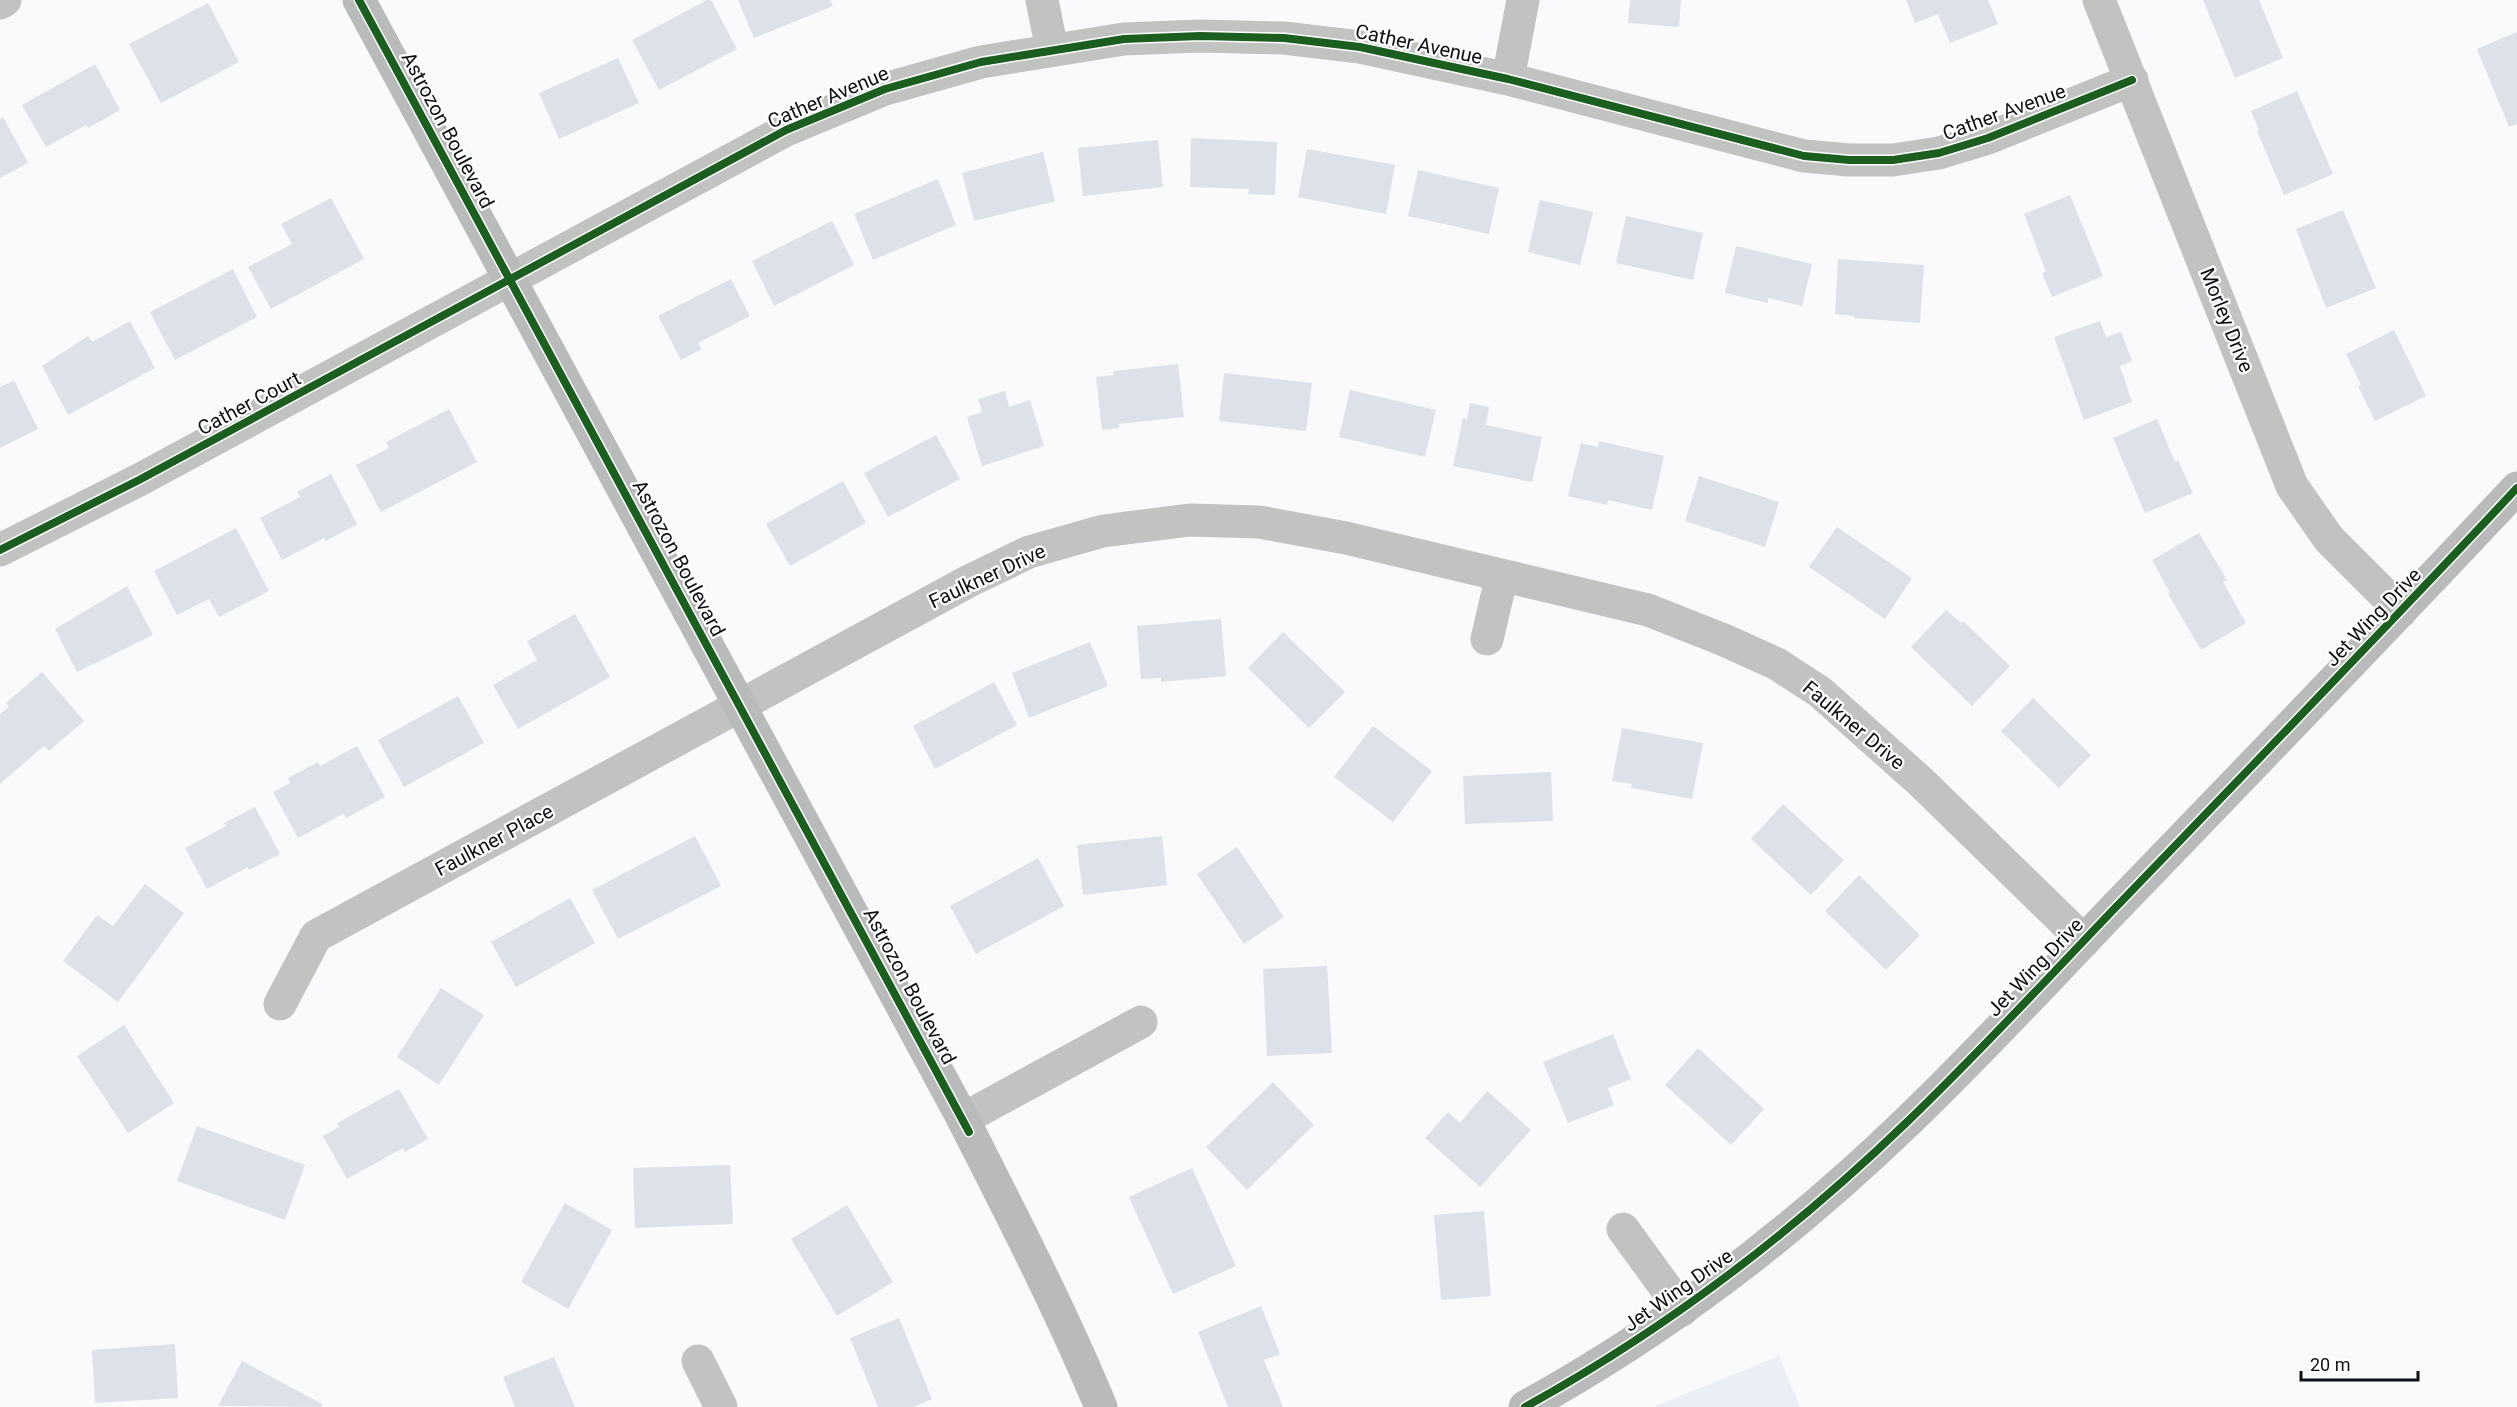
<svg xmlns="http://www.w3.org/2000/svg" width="2517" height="1407" font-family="Roboto,sans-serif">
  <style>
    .built { fill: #eaeef7 }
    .building { fill: #dde1e9 }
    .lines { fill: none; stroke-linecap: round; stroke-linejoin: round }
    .minor { stroke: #c1c3c0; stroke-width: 33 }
    .major { stroke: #b9bbba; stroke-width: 33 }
    .cycleway-casing { stroke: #fff; stroke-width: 11 }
    .cycleway { stroke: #1b5e20; stroke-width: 8 }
    .labels { text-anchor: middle; stroke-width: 4.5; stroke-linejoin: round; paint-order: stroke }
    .street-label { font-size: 20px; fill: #0d1015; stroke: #fff }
  </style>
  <rect width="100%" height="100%" fill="#f9fafc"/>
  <path class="built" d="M1779,1356L1800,1407H1653Z"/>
  <path class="building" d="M707,0H711L737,49L659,90L632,40Z
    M738,0H830L833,6L754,38Z
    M1630,0H1681L1679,27L1628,23Z
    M1906,0H1988L1998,24L1950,43L1938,14L1915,23Z
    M2203,0H2259L2283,58L2235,78Z
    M208,3L239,62L161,103L129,44Z
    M2517,32V124L2509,127L2477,49Z
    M618,58L639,103L559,139L539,93Z
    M95,64L120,110L88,128L86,125L46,147L22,105Z
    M2297,91L2333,174L2284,195L2257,131L2259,130L2251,111Z
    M3,117L28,163L0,178V119Z
    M1191,138L1277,142L1275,195L1248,194L1249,189L1190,187Z
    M1158,140L1163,187L1083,196L1078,148Z
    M1307,149L1395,165L1386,214L1298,197Z
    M1043,152L1055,201L974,221L962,173Z
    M1418,170L1499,188L1489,234L1408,216Z
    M938,179L956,225L873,260L854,214Z
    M2070,195L2103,276L2052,297L2042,273L2046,272L2024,214Z
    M331,198L364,259L271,309L248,267L292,244L281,224Z
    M1540,200L1593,212L1580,265L1528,252Z
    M2343,210L2376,288L2326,308L2296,229Z
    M1626,216L1703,233L1693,280L1616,263Z
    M832,221L854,265L774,306L752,261Z
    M1736,246L1812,264L1802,306L1768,298V303L1725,293Z
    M1838,259L1924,265L1920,323L1854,318V316L1835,314Z
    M233,269L257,317L175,360L150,312Z
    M731,279L750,316L698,343L702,349L681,360L658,316Z
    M130,321L155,368L68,415L42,366L88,336L92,342Z
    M2100,321L2106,337L2121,332L2132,361L2120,366L2132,402L2084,420L2054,337Z
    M2394,330L2426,396L2375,421L2358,386L2361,385L2346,354Z
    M1178,364L1184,417L1119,424V428L1102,430L1096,377L1114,375L1113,371Z
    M1224,373L1312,383L1306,431L1219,421Z
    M14,380L38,429L0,448V387Z
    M1350,390L1436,410L1425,457L1339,437Z
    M1005,391L1009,407L1030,400L1044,446L982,466L967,417L982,412L978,399Z
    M1470,403L1489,407L1486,425L1542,437L1532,482L1453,466L1463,418L1467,419Z
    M449,409L477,462L381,512L356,465L389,448L386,442Z
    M2157,419L2175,462L2178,460L2193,493L2145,513L2113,438Z
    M936,435L960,479L888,517L864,473Z
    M1599,441L1664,456L1652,510L1608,500L1607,505L1568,496L1581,443L1598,447Z
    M331,474L357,524L326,541L324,538L282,560L260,518L300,497L297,492Z
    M1699,476L1779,502L1765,547L1685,521Z
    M843,481L866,523L790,566L766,524Z
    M1837,527L1912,578L1885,619L1809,567Z
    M236,528L269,591L219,617L209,599L177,615L154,571Z
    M2199,533L2227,580L2223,582L2246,623L2201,650L2168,594L2170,593L2152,560Z
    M127,586L153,635L77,672L55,629Z
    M1946,610L1961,623L1963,621L2010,666L1972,706L1911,647Z
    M575,614L610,677L518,729L493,685L537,660L527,641Z
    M1221,619L1226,676L1161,682V678L1141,679L1137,626Z
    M1283,632L1345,692L1309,728L1248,668Z
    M1090,642L1108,686L1029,718L1012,673Z
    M42,672L84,721L49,751L44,746L0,784V714L9,707L6,703Z
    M994,682L1017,725L935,769L913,726Z
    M458,696L484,743L404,787L378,740Z
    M2033,698L2091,755L2059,788L2001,731Z
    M1373,726L1432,771L1393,822L1334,777Z
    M1622,728L1703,743L1692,799L1631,788L1632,784L1612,781Z
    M357,746L385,797L346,818L343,814L298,838L273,792L290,783L288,778L318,762L320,766Z
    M1551,772L1553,821L1465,824L1463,776Z
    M1783,804L1844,860L1811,895L1751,839Z
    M255,807L280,854L249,870L248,867L207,889L185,848L226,826L224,823Z
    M695,836L721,886L618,939L592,890Z
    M1162,836L1167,885L1083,895L1077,845Z
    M1237,847L1284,917L1244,944L1197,874Z
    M1038,858L1064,906L976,954L950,906Z
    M1859,875L1920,935L1886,970L1825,911Z
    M145,884L184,913L118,1002L63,961L97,915L113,926Z
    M570,898L595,943L516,987L491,942Z
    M1327,966L1332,1053L1267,1056L1263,969Z
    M441,988L484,1015L439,1085L397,1057Z
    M124,1025L174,1103L128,1133L77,1056Z
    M1613,1034L1631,1079L1608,1088L1614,1105L1568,1123L1543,1062Z
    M1698,1048L1764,1109L1731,1145L1665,1085Z
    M1273,1082L1314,1125L1247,1190L1206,1147Z
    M399,1089L428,1139L405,1152L403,1148L347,1179L323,1136L339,1127L337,1123Z
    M1487,1091L1531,1130L1480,1187L1425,1138L1448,1112L1460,1123Z
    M197,1126L305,1165L285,1220L177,1181Z
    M730,1165L733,1224L635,1228L633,1168Z
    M1192,1168L1236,1266L1173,1294L1129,1197Z
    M565,1203L612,1230L568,1309L521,1282Z
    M847,1205L893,1282L837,1316L791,1239Z
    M1484,1211L1491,1296L1441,1300L1434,1215Z
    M1261,1306L1280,1354L1264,1360L1283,1407H1228L1198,1332Z
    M899,1318L932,1399L913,1407H878L850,1338Z
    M175,1344L178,1398L95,1403L92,1350Z
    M554,1357L575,1407H515L503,1377Z
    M242,1361L322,1404L321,1407L218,1406Z"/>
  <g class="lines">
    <path class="minor" d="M1042,0L1052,50
      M2099,0L2292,486L2329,539L2401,611
      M0,3L5,0
      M1508,79L1523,0
      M0,550L139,480L786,130L885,89L981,62L1124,39L1200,36L1284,38L1360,47L1508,79L1804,156L1849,160H1893L1939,153L1988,138L2132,80
      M1487,639L1502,575
      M280,1004L316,936L969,581L1029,552L1103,531L1190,520L1259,522L1346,538L1648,610L1724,640L1777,664L1820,692L1921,782L2084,941
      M963,1119L1141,1022
      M1623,1229L1682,1310
      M698,1361L721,1407"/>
    <path class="major" d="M359,0L963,1119C1011,1214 1060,1308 1101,1407
      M1525,1407C1665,1330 1792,1233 1907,1122C1979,1053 2047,979 2116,907C2250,768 2385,629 2517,488"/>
    <defs>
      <path id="cycleway" d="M359,0L969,1132
        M0,550L139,480L786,130L885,89L981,62L1124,39L1200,36L1284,38L1360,47L1508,79L1804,156L1849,160H1893L1939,153L1988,138L2132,80
        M1525,1407C1665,1330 1792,1233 1907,1122C1979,1053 2047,979 2116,907C2250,768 2385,629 2517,488"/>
    </defs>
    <use href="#cycleway" class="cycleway-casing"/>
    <use href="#cycleway" class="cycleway"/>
  </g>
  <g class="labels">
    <g class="street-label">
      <text transform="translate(1419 44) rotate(12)" y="7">Cather Avenue</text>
      <text transform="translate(828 97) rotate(-23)" y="7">Cather Avenue</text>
      <text transform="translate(2004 112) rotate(-20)" y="7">Cather Avenue</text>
      <text transform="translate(448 130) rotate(62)" y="7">Astrozon Boulevard</text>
      <text transform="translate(2227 320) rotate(68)" y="7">Morley Drive</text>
      <text transform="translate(249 403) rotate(-28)" y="7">Cather Court</text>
      <text transform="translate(679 558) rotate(62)" y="7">Astrozon Boulevard</text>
      <text transform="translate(987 576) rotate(-25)" y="7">Faulkner Drive</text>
      <text transform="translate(2373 617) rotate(-46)" y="7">Jet Wing Drive</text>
      <text transform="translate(1854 725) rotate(40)" y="7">Faulkner Drive</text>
      <text transform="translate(494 840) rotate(-28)" y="7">Faulkner Place</text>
      <text transform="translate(2035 967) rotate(-46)" y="7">Jet Wing Drive</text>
      <text transform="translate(910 986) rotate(62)" y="7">Astrozon Boulevard</text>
      <text transform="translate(1678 1290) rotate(-35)" y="7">Jet Wing Drive</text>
    </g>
  </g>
  <path d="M2301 1371v9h117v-9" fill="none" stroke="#0d1015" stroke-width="3"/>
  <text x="2310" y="1371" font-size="18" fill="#0d1015" stroke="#ffffff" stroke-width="4.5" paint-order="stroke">20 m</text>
</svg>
